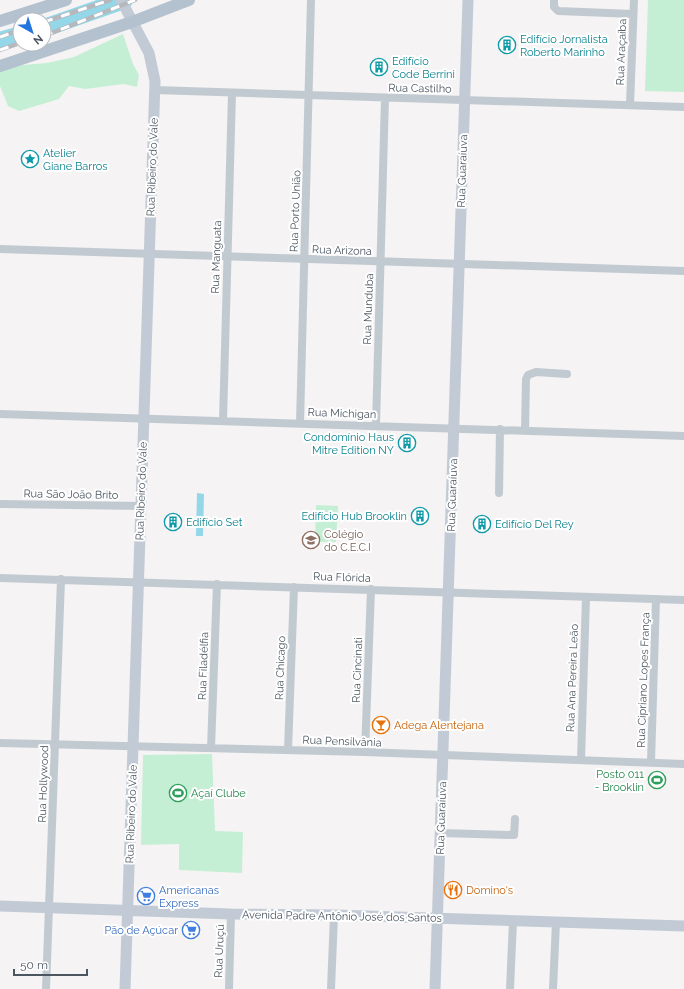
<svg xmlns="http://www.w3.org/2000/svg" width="684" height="989" font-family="Raleway,sans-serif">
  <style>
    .green { fill: #c5efd5 }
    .water { fill: #94d7e9 }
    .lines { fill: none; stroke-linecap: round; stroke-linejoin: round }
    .river { stroke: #94d7e9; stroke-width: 18 }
    .street { stroke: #c2cad1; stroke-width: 8 }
    .secondary { stroke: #c2cbd5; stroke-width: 11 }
    .primary { stroke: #b4c2cf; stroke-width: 12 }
    .rail-casing { stroke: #b5b8bd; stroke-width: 4.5 }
    .rail { stroke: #fff; stroke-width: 3; stroke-dasharray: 9; stroke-linecap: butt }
    .labels { text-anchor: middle; stroke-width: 4; stroke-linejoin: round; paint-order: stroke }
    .culture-label { font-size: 11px; fill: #0d838f; stroke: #fff; text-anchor: start }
    .street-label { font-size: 11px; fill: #4b5660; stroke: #fff }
    .education-label { font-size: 11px; fill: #785e54; stroke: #fff; text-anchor: start }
    .food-label { font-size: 11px; fill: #c56008; stroke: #fff; text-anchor: start }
    .leisure-label { font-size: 11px; fill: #27864d; stroke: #fff; text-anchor: end }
    .shop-label { font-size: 11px; fill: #366cbe; stroke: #fff; text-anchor: start }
  </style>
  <rect width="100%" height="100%" fill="#f5f3f3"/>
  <path class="green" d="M648,0H684V92L645,91Z
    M123,34L133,64L139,75L137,87L124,84L85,89L69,86L59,99L19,111L8,106L0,86V67L47,63L74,57Z
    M316,505L338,506L336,542H315Z
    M212,754L215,831L243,832L242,873L179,870V844L141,845L143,755Z"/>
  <path class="water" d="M197,493L204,494L203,536H196Z"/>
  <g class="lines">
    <path class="river" d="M44,28L124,0
      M0,41L20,35"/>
    <path class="street" d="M554,0V7L558,11L633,14
      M155,90L684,107
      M630,105L634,0
      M0,249L684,271
      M0,414L684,436
      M223,421L232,93
      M300,423L311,0
      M376,425L385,98
      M525,430L526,379L528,375L536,372L567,374
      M499,493L500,429
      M0,504L142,506
      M0,578L684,600
      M0,743L365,752L684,764
      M211,748L217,584
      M288,750L294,587
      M365,752L371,589
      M581,760L586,597
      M651,762L656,599
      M441,833L514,835L515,819
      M46,989L61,579
      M229,989L231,914
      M331,989L334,915
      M510,989L513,921
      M553,989L556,922"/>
    <path class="secondary" d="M121,0L149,53L155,81L125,989
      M0,906L231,914L334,915L684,926
      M435,989L468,0"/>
    <path class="primary" d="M0,21L66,0
      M0,66L132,22L189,0"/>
    <defs>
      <path id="rail" d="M44,22L110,0
        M44,36L135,0
        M0,37L20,30
        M0,50L20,43"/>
    </defs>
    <use href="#rail" class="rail-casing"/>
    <use href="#rail" class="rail"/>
  </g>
  <defs>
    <symbol id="building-ring" viewBox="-11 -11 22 22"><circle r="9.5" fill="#fff" stroke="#0f9aa8" stroke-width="1.5"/><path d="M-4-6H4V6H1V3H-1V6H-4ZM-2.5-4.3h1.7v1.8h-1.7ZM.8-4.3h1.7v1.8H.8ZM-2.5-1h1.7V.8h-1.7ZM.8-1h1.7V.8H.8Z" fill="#0f9aa8"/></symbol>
    <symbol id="sight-ring" viewBox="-11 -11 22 22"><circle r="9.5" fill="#fff" stroke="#0f9aa8" stroke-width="1.5"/><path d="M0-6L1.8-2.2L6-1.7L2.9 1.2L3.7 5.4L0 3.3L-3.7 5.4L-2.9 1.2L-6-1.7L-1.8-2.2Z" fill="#0f9aa8"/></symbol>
    <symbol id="school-ring" viewBox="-11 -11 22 22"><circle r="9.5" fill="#fff" stroke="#8d6e63" stroke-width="1.5"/><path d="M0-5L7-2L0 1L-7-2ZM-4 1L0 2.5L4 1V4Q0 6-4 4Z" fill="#8d6e63"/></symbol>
    <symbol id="bar-ring" viewBox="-11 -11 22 22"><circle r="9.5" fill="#fff" stroke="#e8710a" stroke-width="1.5"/><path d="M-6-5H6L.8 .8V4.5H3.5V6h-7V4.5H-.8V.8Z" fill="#e8710a"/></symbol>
    <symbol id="stadium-ring" viewBox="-11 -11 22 22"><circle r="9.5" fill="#fff" stroke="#2e9e5b" stroke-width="1.5"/><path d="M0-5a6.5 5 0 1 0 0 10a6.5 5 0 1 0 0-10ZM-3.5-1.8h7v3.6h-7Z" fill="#2e9e5b"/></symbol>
    <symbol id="restaurant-ring" viewBox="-11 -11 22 22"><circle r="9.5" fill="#fff" stroke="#e8710a" stroke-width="1.5"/><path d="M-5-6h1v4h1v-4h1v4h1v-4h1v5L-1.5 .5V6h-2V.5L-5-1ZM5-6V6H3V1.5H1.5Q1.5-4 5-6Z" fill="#e8710a"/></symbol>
    <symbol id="supermarket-ring" viewBox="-11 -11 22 22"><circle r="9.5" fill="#fff" stroke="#3f7fe0" stroke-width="1.5"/><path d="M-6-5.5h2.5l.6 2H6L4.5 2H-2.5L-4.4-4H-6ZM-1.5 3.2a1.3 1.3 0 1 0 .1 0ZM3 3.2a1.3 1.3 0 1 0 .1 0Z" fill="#3f7fe0"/></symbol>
  </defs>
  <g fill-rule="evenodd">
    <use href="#building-ring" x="497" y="35" width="20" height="20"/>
    <use href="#building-ring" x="369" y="57" width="20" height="20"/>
    <use href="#sight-ring" x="20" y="149" width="20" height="20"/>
    <use href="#building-ring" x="397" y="433" width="20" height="20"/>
    <use href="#building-ring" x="410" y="506" width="20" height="20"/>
    <use href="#building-ring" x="163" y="512" width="20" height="20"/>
    <use href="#building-ring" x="472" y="514" width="20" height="20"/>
    <use href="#school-ring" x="301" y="530" width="20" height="20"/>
    <use href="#bar-ring" x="371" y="715" width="20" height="20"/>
    <use href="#stadium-ring" x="647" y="770" width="20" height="20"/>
    <use href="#stadium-ring" x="168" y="783" width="20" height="20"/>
    <use href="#restaurant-ring" x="443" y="880" width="20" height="20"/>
    <use href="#supermarket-ring" x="136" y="886" width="20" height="20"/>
    <use href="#supermarket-ring" x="181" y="920" width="20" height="20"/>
  </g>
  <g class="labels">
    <g class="culture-label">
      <text x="520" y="43">Edifício Jornalista<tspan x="520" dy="13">Roberto Marinho</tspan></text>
      <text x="392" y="65">Edifício<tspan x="392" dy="13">Code Berrini</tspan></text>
      <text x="43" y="157">Atelier<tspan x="43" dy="13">Giane Barros</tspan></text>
      <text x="394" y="441" text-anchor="end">Condomínio Haus<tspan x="394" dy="13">Mitre Edition NY</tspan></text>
      <text x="407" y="520" text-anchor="end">Edifício Hub Brooklin</text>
      <text x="186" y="526">Edifício Set</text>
      <text x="495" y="528">Edifício Del Rey</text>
    </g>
    <g class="street-label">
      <text transform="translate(621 52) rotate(-88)" y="4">Rua Araçaíba</text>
      <text transform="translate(420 88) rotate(1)" y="4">Rua Castilho</text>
      <text transform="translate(152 167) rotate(-88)" y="4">Rua Ribeiro do Vale</text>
      <text transform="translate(462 171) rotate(-88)" y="4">Rua Guaraíuva</text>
      <text transform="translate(295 211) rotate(-88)" y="4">Rua Porto União</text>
      <text transform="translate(342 250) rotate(2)" y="4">Rua Arizona</text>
      <text transform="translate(216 257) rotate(-88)" y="4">Rua Manguata</text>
      <text transform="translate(368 309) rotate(-88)" y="4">Rua Munduba</text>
      <text transform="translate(342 413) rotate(2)" y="4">Rua Michigan</text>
      <text transform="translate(141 491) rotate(-88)" y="4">Rua Ribeiro do Vale</text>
      <text transform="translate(71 494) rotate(1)" y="4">Rua São João Brito</text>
      <text transform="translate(452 495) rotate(-88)" y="4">Rua Guaraíuva</text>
      <text transform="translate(342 577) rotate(2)" y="4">Rua Flórida</text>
      <text transform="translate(203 666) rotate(-88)" y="4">Rua Filadélfia</text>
      <text transform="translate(280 668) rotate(-88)" y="4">Rua Chicago</text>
      <text transform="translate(357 670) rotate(-88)" y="4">Rua Cincinati</text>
      <text transform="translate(572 678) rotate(-88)" y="4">Rua Ana Pereira Leão</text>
      <text transform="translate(643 680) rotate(-88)" y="4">Rua Cipriano Lopes França</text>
      <text transform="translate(342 741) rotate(2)" y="4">Rua Pensilvânia</text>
      <text transform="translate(43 784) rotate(-88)" y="4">Rua Hollywood</text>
      <text transform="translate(131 814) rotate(-88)" y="4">Rua Ribeiro do Vale</text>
      <text transform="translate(441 818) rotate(-88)" y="4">Rua Guaraíuva</text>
      <text transform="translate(342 916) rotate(1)" y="4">Avenida Padre Antônio José dos Santos</text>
      <text transform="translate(219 951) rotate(-88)" y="4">Rua Uruçú</text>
    </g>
    <g class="education-label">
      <text x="324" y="538">Colégio<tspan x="324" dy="13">do C.E.C.I</tspan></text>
    </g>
    <g class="food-label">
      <text x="394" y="729">Adega Alentejana</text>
      <text x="466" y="894">Domino's</text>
    </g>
    <g class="leisure-label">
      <text x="644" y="778">Posto 011<tspan x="644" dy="13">- Brooklin</tspan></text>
      <text x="191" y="797" text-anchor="start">Açaí Clube</text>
    </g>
    <g class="shop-label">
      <text x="159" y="894">Americanas<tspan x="159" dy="13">Express</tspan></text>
      <text x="178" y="934" text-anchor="end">Pão de Açúcar</text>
    </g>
  </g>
  <g transform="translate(32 32) rotate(141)"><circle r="19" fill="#ffffff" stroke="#b7bbbf"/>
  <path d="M0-3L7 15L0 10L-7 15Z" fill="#2474de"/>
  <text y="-6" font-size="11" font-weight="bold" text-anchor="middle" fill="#4b5660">N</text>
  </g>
  <path d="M14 969v6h73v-6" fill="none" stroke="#4b5660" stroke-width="2"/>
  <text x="20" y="969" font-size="12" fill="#4b5660" stroke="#ffffff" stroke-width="3" paint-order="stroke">50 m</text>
</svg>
